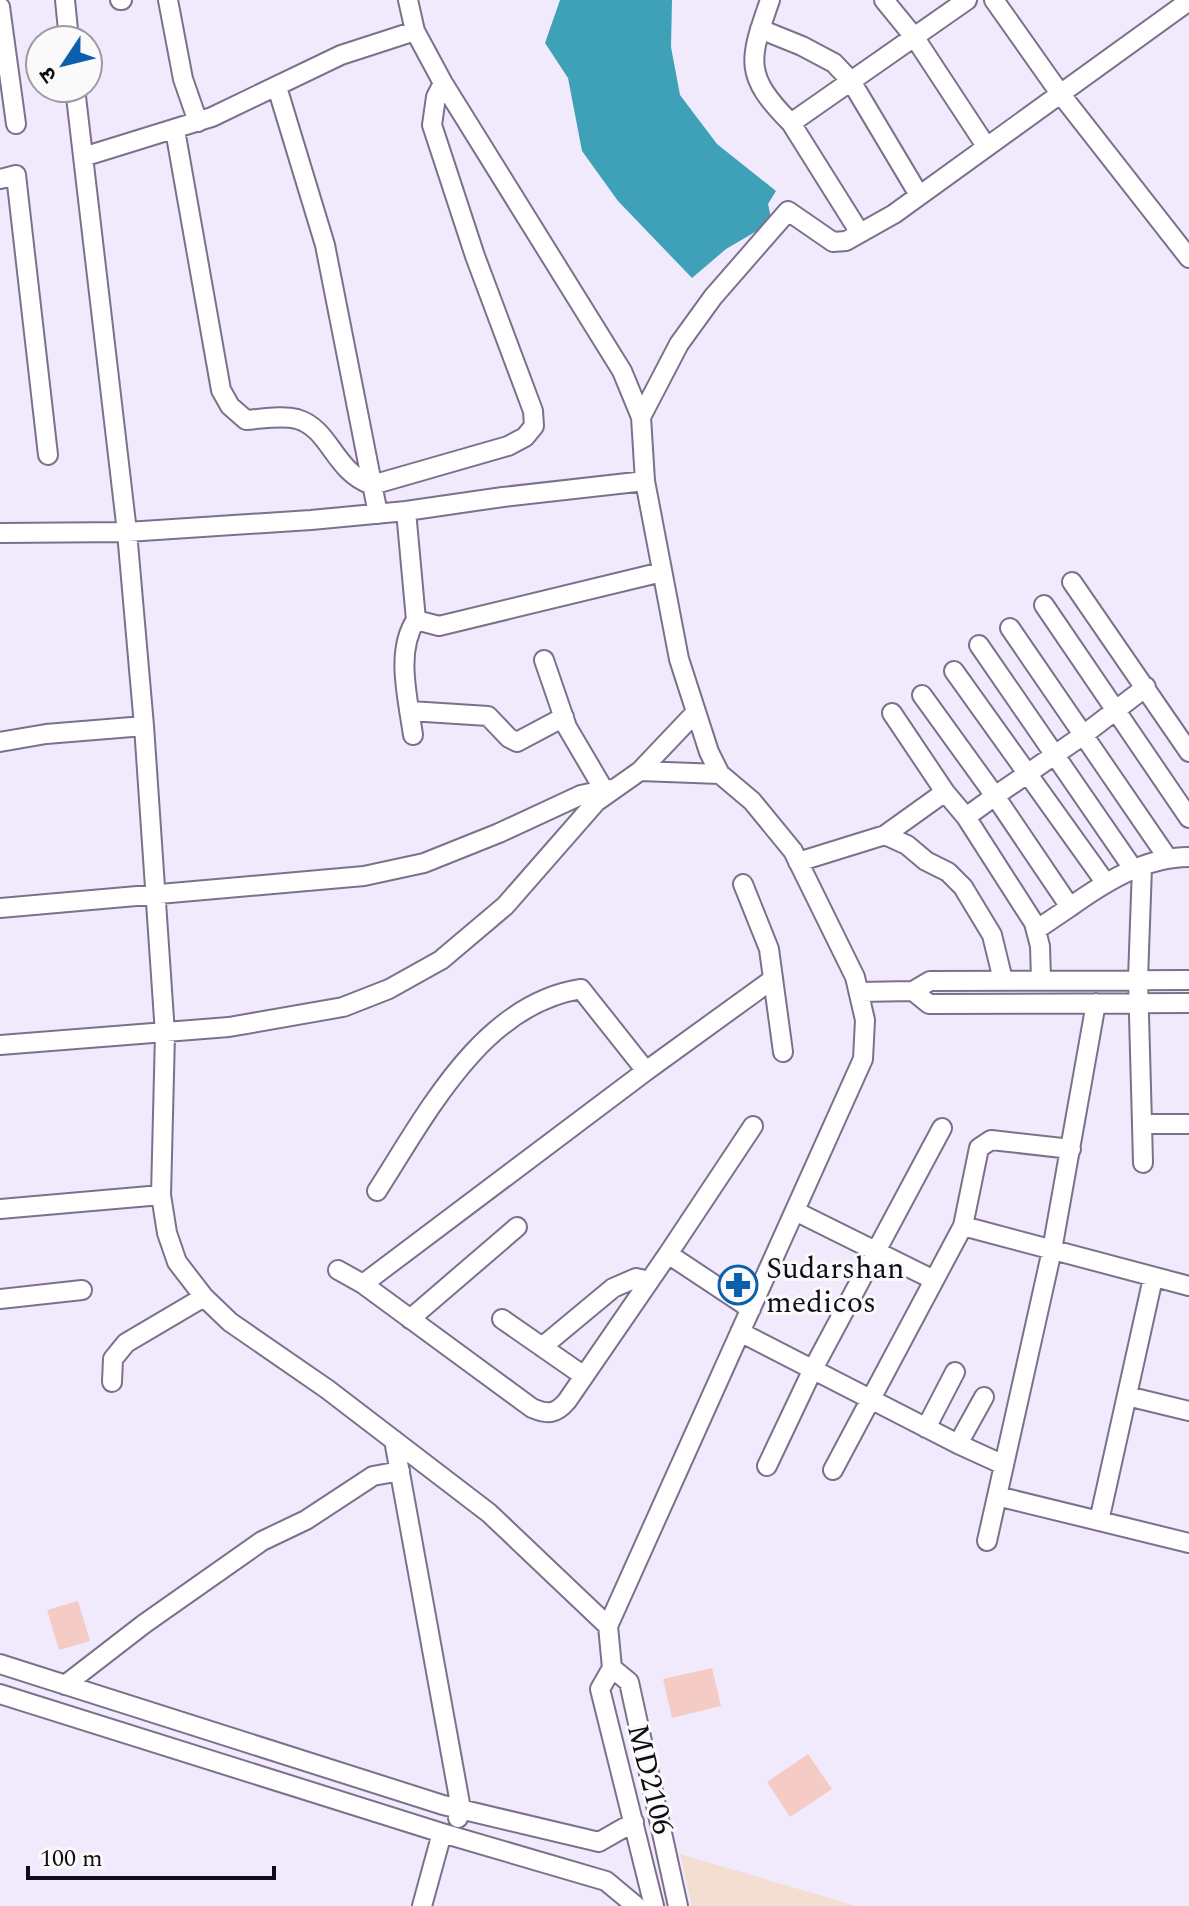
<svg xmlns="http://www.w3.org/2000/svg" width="1189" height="1906" font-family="Spectral,'Noto Sans Devanagari',serif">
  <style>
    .industrial { fill: #f4ded1 }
    .water { fill: #3fa1b7 }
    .building { fill: #f5ccc5 }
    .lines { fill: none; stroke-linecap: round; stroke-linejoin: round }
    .street-casing { stroke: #7d708c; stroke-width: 22 }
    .street { stroke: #fff; stroke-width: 18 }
    .labels { text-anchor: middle; stroke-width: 6; stroke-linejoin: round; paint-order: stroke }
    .poi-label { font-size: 30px; fill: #110d17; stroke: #fafafa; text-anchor: start }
    .street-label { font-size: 30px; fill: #110d17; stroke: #fafafa }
  </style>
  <rect width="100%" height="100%" fill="#f1e9fc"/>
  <path class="industrial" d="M680,1854L856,1906H692Z"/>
  <path class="water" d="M560,0H672L671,47L680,95L717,144L776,191L768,204L772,222L726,249L692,278L618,201L582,151L568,78L545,43Z"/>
  <path class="building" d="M78,1601L90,1641L59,1650L47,1610Z
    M712,1668L721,1706L672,1718L663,1679Z
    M808,1754L832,1789L790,1817L767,1782Z"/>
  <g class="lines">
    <defs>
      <path id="street" d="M65,0L69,40
        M120,0H122
        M168,0L183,79L198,122
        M408,0L415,31L443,83L622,371L641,417L645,481L679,659L709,752L720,774L752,801L793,851L855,977L865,1020L863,1059L608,1626L612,1668L629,1682L678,1906
        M770,0C749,60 743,75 791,123
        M884,0L915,38L986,146
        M994,0L1059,92L1189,258
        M0,7L16,124
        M760,29L802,46L834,63L851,81L919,195
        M277,87L325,245L378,514
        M75,88L127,532L144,726L165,1034L161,1195L167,1233L177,1262L204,1297L230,1322L327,1389L489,1513L608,1626
        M175,130L221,390L230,406L246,420C261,419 282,415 297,419C331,429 333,471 372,485L508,446L525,437L534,426L533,411L475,256L432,125L436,97L443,83
        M83,157L212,117L341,55L415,31
        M0,179L16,175L48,455
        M860,233L791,123L967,0
        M641,417L679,344L713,297L788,211L833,242L846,241L894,214L1189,1
        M406,511L416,620C395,651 408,699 413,735
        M0,533L127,532L311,520L406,511L503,497L645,481
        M1072,582L1189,752
        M1044,605L1189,818
        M416,620L439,626L662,572
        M1010,628L1167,857
        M979,645L1134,870
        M544,660L567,727L604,790
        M954,671L1105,882
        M1146,687L1082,736L995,796L1070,907C1105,882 1145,857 1189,857
        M410,711L488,716L509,738L517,742L564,717
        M892,713L945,792
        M0,742L46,734L144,726
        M640,771L720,774
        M966,817L1034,923L1040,946L1041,979
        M885,835L945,792L966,817L995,796L922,695
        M798,862L885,835L907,845L926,861L948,872L963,887L992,935L1003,980
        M1142,867L1138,979L1142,1124H1189
        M743,884L769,949L783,1052
        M0,908L364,876L424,863L499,833L581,795L608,789
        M1036,930L1070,907
        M913,991L929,1004L1189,1003
        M859,992L913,991L930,981L1189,980
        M0,1045L229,1027L343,1007L389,989L441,960L505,906L596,802L640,771L696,712
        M1142,1124L1143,1163
        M377,1191C426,1115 482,1004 581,989L646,1071L773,979
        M0,1209L161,1195
        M795,1211L934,1280
        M963,1226L1189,1286
        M668,1254L753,1126
        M338,1270L363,1284L532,1408C548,1415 556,1414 567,1401L668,1254L751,1309
        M363,1284L646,1071
        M0,1299L82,1290
        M410,1319L517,1227
        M502,1319L584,1376
        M740,1332L958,1444L1004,1465
        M542,1347L613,1288L636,1278L649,1281
        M112,1382L113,1359L126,1343L204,1297
        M1127,1396L1189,1411
        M926,1428L955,1372
        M394,1440L461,1809L458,1818
        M958,1444L984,1397
        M767,1466L813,1369L942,1128
        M833,1470L963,1226L979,1148L991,1140L1071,1149
        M997,1496L1189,1543
        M1099,1521L1153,1278
        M987,1541L1052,1250L1096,1003
        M0,1664L443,1805L599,1842L634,1822
        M612,1668L600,1689L654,1906
        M65,1685L144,1624L262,1541L306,1520L373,1476L400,1471
        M0,1694L442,1833L606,1881L636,1906
        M422,1906L442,1833"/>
    </defs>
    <use href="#street" class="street-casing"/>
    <use href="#street" class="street"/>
  </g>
  <defs>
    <symbol id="pharmacy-ring" viewBox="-11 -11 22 22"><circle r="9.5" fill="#fafafa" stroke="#0d5eac" stroke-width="1.5"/><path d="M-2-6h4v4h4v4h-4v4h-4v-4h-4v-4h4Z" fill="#0d5eac"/></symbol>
  </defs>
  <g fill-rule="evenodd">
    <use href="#pharmacy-ring" x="716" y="1263" width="44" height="44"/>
  </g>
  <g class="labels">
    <g class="poi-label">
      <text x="766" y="1278">Sudarshan<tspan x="766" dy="34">medicos</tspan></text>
    </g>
    <g class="street-label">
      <text transform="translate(651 1779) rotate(76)" y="10">MD2106</text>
    </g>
  </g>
  <g transform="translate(64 64) rotate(235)"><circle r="38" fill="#fafafa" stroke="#9d9b9f" stroke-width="2"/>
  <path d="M0-6L14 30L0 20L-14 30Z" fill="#0d5eac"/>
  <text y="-12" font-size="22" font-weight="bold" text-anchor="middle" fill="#110d17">उ</text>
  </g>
  <path d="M28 1866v12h246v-12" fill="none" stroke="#110d17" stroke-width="4"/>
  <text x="40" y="1866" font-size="24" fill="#110d17" stroke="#fafafa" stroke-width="6" paint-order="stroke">100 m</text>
</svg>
